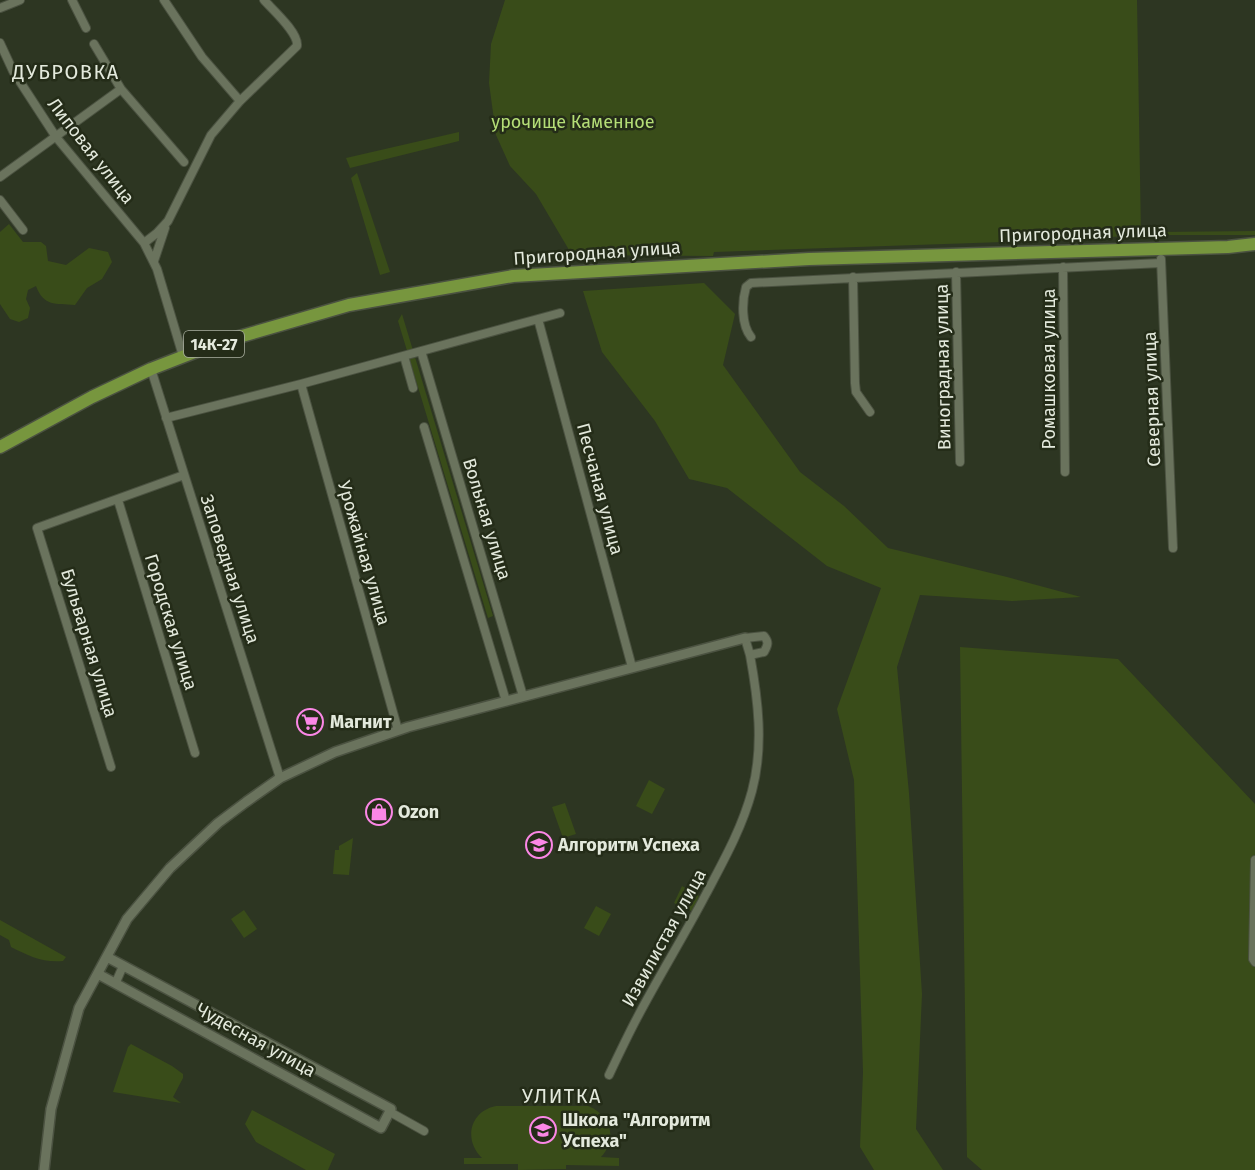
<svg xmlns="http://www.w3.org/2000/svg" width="1255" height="1170" font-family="'Fira Sans',sans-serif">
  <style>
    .green { fill: #394c19 }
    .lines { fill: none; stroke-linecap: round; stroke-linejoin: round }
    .minor-casing { stroke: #4b5241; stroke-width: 10 }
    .tertiary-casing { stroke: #4b5241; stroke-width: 12 }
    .primary-casing { stroke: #4b5241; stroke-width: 15 }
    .minor { stroke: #6a735d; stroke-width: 8 }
    .tertiary { stroke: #6a735d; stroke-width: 9 }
    .primary { stroke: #77963e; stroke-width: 12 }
    .labels { text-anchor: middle; stroke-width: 5; stroke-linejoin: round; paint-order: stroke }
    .shield { fill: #242c18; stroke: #aab0a1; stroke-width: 1.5 }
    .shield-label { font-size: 16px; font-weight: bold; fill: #e3e9dc }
    .park-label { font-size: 18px; fill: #b4dd76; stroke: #242c18 }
    .street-label { font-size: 18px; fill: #e3e9dc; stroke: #242c18 }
    .poi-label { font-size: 18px; font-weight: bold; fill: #e3e9dc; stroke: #242c18; text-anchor: start }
    .neighbourhood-label { font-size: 20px; letter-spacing: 1.5px; fill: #e3e9dc; stroke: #242c18 }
  </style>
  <rect width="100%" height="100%" fill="#2d3622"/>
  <path class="green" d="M505,0H1137L1141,235L1050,241C1033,237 1020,237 1003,242L714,252L713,256L572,255L536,194L510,166L496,135L489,83L491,44Z
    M459,132V141L350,168L346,158Z
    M357,173L390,272L380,275L351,178Z
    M9,224L23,242H41L46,246L48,261L66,265L89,248L108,252L112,262L102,279L87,288L75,305C55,303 44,307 36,286L28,290L26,299L30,308L28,318L19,322L10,319L0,304V232Z
    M1153,228H1157L1158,232L1255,231V235H1157L1153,232Z
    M704,283L735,314L723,365L800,472L844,506L888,548L1007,577L1081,597L1012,601L920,595L897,667L909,793L922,994L916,1129L943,1170H874L860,1147L863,1072L854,780L837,709L881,588L827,566L727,488L689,479L655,421L602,352L583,291Z
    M402,314L493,616L488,618L398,321Z
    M960,647L1118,659L1255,804V1170H982L967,1157Z
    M649,780L665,789L652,814L636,806Z
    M565,803L576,834L563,838L552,807Z
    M353,838L349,875L333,874L335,850H339V846Z
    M682,886L699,896L693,911L688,910L674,903Z
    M596,906L611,914L599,936L584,928Z
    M244,910L257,929L244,938L231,919Z
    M0,920L66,957L63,961C43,963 29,956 11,947L9,940L0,935Z
    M131,1044L172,1066L183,1074V1078L173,1097L181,1103L113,1092L128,1047Z
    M496,1106H588C611,1115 618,1139 601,1157L619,1158V1166L566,1165V1169L518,1170V1164H464V1158H482C463,1140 470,1111 496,1106Z
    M252,1110L335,1154L328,1170H306L256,1142L245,1124Z"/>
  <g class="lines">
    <defs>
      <path id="minor" d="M72,0L86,28
        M0,8L20,0
        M0,43L13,71L56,137L144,243L157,269L183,356
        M94,44L121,89L184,162
        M240,101L297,46C299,33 273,10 264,0
        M0,177L121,89
        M0,200L23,230
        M144,243L157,233L168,221L211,135L240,101L202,57L164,0
        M1161,259L1173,548
        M154,261L165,228
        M1063,267L1065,472
        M956,272L960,462
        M853,277L855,383L856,392L870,412
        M538,319L632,667
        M751,337C741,325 742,301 746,287L751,283L1161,263
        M421,351L523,696
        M404,356L413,388
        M151,369L280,778
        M301,384L398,730
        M166,418L301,384L560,313
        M424,427L506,701
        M118,500L195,753
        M111,767L37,528L184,475
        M1255,860L1253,959L1255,962
        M116,982L123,966
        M609,1075C618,1056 627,1037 637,1018C659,976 684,936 706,894C724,860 742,828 752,791C764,746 758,699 750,655L745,638L764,636C769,642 768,645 764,652L750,655
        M390,1112L424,1131"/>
      <path id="tertiary" d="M98,974L381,1128L391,1109L107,957
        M44,1170L51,1109L79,1008L127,919L170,868L218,823L246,802L280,778L335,752L408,727L745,638"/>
      <path id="primary" d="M0,447L92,397L151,369L218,343L349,305L513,276L809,259L1228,247L1255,244"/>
    </defs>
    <use href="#minor" class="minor-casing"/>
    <use href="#tertiary" class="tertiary-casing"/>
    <use href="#primary" class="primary-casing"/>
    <use href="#minor" class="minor"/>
    <use href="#tertiary" class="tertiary"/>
    <use href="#primary" class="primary"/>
  </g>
  <defs>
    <symbol id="supermarket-ring" viewBox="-11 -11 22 22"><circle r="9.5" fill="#242c18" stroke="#fb87e6" stroke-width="1.5"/><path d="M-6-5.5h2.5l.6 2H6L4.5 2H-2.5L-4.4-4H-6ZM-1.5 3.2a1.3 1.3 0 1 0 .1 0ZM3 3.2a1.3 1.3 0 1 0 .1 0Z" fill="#fb87e6"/></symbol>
    <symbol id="shop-ring" viewBox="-11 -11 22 22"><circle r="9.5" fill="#242c18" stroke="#fb87e6" stroke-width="1.5"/><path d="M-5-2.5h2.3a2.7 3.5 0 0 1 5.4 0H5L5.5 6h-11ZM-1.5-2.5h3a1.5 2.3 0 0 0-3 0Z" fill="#fb87e6"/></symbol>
    <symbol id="school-ring" viewBox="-11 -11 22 22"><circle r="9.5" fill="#242c18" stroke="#fb87e6" stroke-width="1.5"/><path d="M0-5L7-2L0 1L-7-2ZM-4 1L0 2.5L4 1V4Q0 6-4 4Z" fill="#fb87e6"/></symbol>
  </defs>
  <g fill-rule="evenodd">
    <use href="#supermarket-ring" x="295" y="707" width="30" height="30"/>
    <use href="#shop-ring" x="364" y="797" width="30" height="30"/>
    <use href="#school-ring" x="524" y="830" width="30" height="30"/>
    <use href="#school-ring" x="528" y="1115" width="30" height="30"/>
  </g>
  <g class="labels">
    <rect class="shield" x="184" y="331" width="60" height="26" rx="4.5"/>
    <g class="shield-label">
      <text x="214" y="350">14К-27</text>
    </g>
    <g class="park-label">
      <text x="573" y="128">урочище Каменное</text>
    </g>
    <g class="street-label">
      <text transform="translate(91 151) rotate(52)" y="6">Липовая улица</text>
      <text transform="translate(1083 233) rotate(-2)" y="6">Пригородная улица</text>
      <text transform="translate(597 253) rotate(-4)" y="6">Пригородная улица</text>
      <text transform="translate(943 367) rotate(-91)" y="6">Виноградная улица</text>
      <text transform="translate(1049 369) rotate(-90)" y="6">Ромашковая улица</text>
      <text transform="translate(1152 399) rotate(-92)" y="6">Северная улица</text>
      <text transform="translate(600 489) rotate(75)" y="6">Песчаная улица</text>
      <text transform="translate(487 519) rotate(73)" y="6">Вольная улица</text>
      <text transform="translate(364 553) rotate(74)" y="6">Урожайная улица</text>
      <text transform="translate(230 569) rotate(72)" y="6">Заповедная улица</text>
      <text transform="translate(171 622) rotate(73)" y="6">Городская улица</text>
      <text transform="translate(89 643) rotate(73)" y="6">Бульварная улица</text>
      <text transform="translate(664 938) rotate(-61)" y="6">Извилистая улица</text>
      <text transform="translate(256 1040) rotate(29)" y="6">Чудесная улица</text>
    </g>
    <g class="poi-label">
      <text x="330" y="728">Магнит</text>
      <text x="398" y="818">Ozon</text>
      <text x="558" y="851">Алгоритм Успеха</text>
      <text x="562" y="1126">Школа "Алгоритм<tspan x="562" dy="21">Успеха"</tspan></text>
    </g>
    <g class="neighbourhood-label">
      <text x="66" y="79">ДУБРОВКА</text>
      <text x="562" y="1103">УЛИТКА</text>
    </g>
  </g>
</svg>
